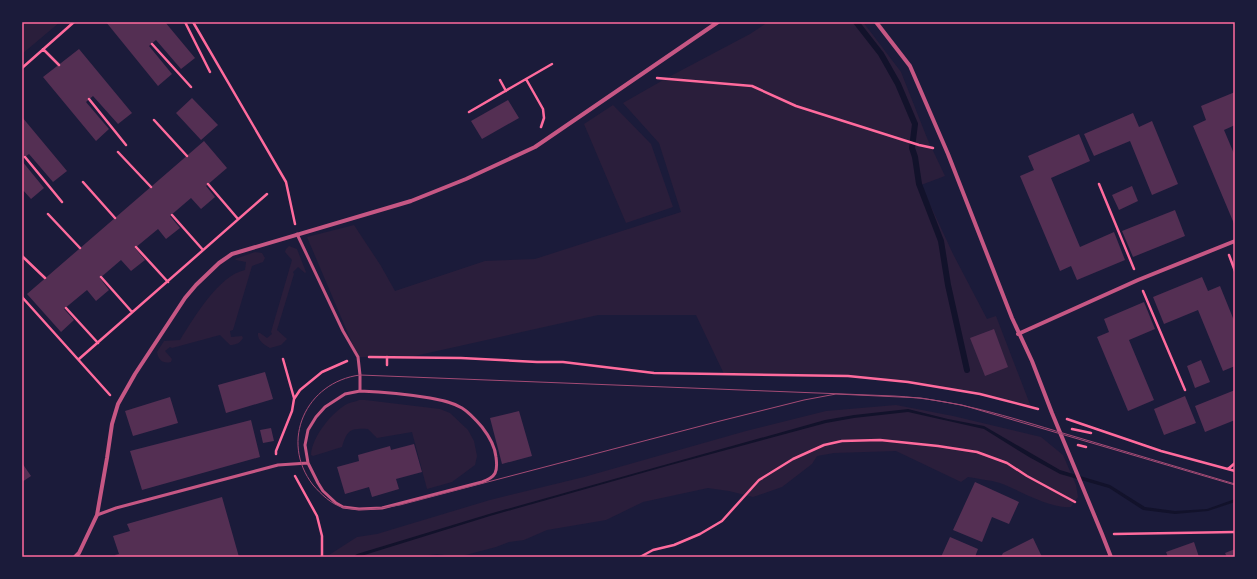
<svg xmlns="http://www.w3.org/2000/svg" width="1257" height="579" font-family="Manrope,sans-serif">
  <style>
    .green { fill: #2a1e3b }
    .water { fill: #12122b }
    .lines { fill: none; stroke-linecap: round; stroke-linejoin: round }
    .stream { stroke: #12122b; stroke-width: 6 }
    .building { fill: #542f53 }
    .path { stroke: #ff6b9d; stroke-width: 2.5 }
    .service { stroke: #c65784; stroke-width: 3 }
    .minor { stroke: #c65784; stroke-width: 4 }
    .tram { stroke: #a44b75; stroke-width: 1 }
    .neatline { fill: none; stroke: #ff6b9d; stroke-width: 1.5 }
  </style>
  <rect width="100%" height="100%" fill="#1b1b3a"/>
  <path class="green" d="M22,22H60L22,54Z
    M768,22H863L901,72L927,138L945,176L921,185L953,254L987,319L996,316L1031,407C990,397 950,388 909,382C848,373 785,375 724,374L696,315H598L410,357H358L307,237L354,225L381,266L395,291L485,261L535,259L681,212L659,143L623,103L665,79L750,34Z
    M613,105L651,144L673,207L626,223L584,124Z
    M289,246L297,249L306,272L305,273L298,267L293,272L294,274L277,330L287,339L281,345L270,348C264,345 257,340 258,333H260L267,338L272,334L271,332L292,260L285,252L286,249Z
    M255,252L262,253L265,258L263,262L252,266L233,330L230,331L231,337L242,336L243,338C240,343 236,345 230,345L220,335L172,348L170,347L165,351L172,359L171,362C163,364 158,360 157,352L164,341L180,340C193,319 219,275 245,270L246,262L236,260L235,259Z
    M359,400H365L440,409L450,413L468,430L474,441L477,456L475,465L452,482L427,489L412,432L377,438L368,429C349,428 347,431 342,447L313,456L311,455C312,437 331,413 347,404C351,402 355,402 359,400Z
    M896,405L953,416L1041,437L1063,455L1076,485L1078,497L1071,507C1050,509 1019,490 1000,483C990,480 978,479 968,477L961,482L896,451L834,453L817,456L812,464L782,487L753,497L729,491L708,488L643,502L606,520L547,530L524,540L509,542L496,547L458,557L437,554L413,557H327L329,555L357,537L377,534L490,500L584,477L746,431L826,411Z"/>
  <path class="water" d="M908,409L948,419L984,426L1060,470L1110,485L1145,507L1175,511L1207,509L1235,499V502L1208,511L1175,514L1143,510L1109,488L1060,474L1029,457L984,429L908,412L854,418L826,423L667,466L490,516L358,557H353L357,554L489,514L825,420L854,415Z"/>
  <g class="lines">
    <path class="stream" d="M856,22L881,54L898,84L915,124L912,148L915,157L919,184L941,241L948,285L967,370"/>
  </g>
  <path class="building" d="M106,22H165L195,58L181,69L156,40L149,46L172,74L158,86Z
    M79,49L132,113L118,124L93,96L86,102L109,129L96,141L43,77Z
    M1235,92V125L1224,130L1235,156V226L1193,126L1206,120L1201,106Z
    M192,98L218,125L201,140L176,113Z
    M508,100L519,118L482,139L471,121Z
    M1133,113L1139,127L1152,121L1178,184L1152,195L1130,141L1094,156L1084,134Z
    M22,117L67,171L53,182L29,154L22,159Z
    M1079,134L1090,161L1051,178L1080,247L1114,232L1125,260L1077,280L1071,266L1060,271L1020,176L1034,170L1028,156Z
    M204,141L227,168L206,186L215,197L201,209L191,198L170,216L180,228L166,239L158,229L135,248L145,260L131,271L121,260L100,278L109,290L96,301L87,290L64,309L74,320L61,332L27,294Z
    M22,161L44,188L31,199L22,189Z
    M1132,186L1138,201L1119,210L1112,195Z
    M1175,210L1185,236L1133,257L1122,231Z
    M1202,277L1208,291L1220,286L1235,323V366L1223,371L1198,310L1164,324L1153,297Z
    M1144,302L1155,329L1129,340L1154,400L1128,411L1097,337L1109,332L1104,319Z
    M994,329L1008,367L985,376L970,338Z
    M1201,360L1210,382L1195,388L1187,366Z
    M265,372L273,399L226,413L218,385Z
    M1235,390V420L1205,432L1195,406Z
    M1185,396L1196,423L1164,435L1154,409Z
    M170,397L178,423L133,436L125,411Z
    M519,411L532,456L502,464L490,418Z
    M251,420L260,457L142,490L130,451Z
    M271,428L274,441L263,443L260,430Z
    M414,444L422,472L396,479L399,489L372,497L369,487L345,494L337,467L359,461L358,455L390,446L391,450Z
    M22,463L31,476L22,482Z
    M975,482L1019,502L1009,524L992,517L982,542L953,530Z
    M222,497L239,557H116L115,555L119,554L113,536L130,531L127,524Z
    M950,537L978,549L975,557H941Z
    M1033,538L1042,557H1001L1003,553Z
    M1194,542L1199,557H1168L1166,552Z
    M1235,549V557H1227L1225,553Z"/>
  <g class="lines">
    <path class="path" d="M185,22L210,72
      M193,22L286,182L295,224
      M152,44L191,87
      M43,49L59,65
      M22,68L74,22
      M657,78L752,86L796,106L919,145L933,148
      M526,79L552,64
      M500,80L506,91
      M89,99L126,145
      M469,112L526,79L543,109L544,118L541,127
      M154,120L187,156
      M118,152L151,187
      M25,157L62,202
      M83,182L115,218
      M208,184L238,219
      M1099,184L1134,269
      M48,214L80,248
      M172,215L203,250
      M136,247L168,282
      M1229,255L1235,271
      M22,256L45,278
      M101,277L132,312
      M1143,291L1185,390
      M22,297L110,395
      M66,308L98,343
      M369,357L461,358L537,362H563L654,373L848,376L908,382L980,394L1038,409
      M387,357V365
      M79,359L267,194
      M283,359L294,398
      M1067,419L1161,451L1235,471
      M1072,429L1091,433
      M1078,445L1086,447
      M276,454V451L292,411L294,399L300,390L322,372L347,361
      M1228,469L1235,463
      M295,476L317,516L322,536V557
      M1114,534L1235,532
      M640,557L653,550L674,545L700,534L722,521L759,480L793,459L824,445L842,441L880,440L938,446L977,452L1007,463L1027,476L1075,502"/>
    <path class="service" d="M297,234L343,331L358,357L360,375V391L345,394L325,407L316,417L308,430L305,445L308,463L318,483L323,491L336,503L343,507L359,509L382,508L482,482C496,477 498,472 496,457C495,446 489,436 482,427C476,420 470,413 462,408C452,402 441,400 430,398C406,394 384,392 360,391
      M97,515L116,508L278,465L308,463"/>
    <path class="minor" d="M876,22L910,66L948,154L1012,318L1032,361L1052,413L1102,534L1111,557
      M1018,334L1138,280L1235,241
      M75,557L79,553L97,515L107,458L112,424L118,404L135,374L185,298L196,285L219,263L232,254L411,201L466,179L535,147L718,22"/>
    <path class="tram" d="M1235,484C1179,467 1122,451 1066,434C1009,417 954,399 894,396L360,375C306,382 279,441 313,485C321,494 331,504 342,507C361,512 382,508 400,505L720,421L804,400L836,394L921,398L962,405L1235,485"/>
  </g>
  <rect width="1257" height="579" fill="none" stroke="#1b1b3a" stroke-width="46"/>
  <rect x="23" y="23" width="1211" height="533" class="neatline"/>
</svg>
